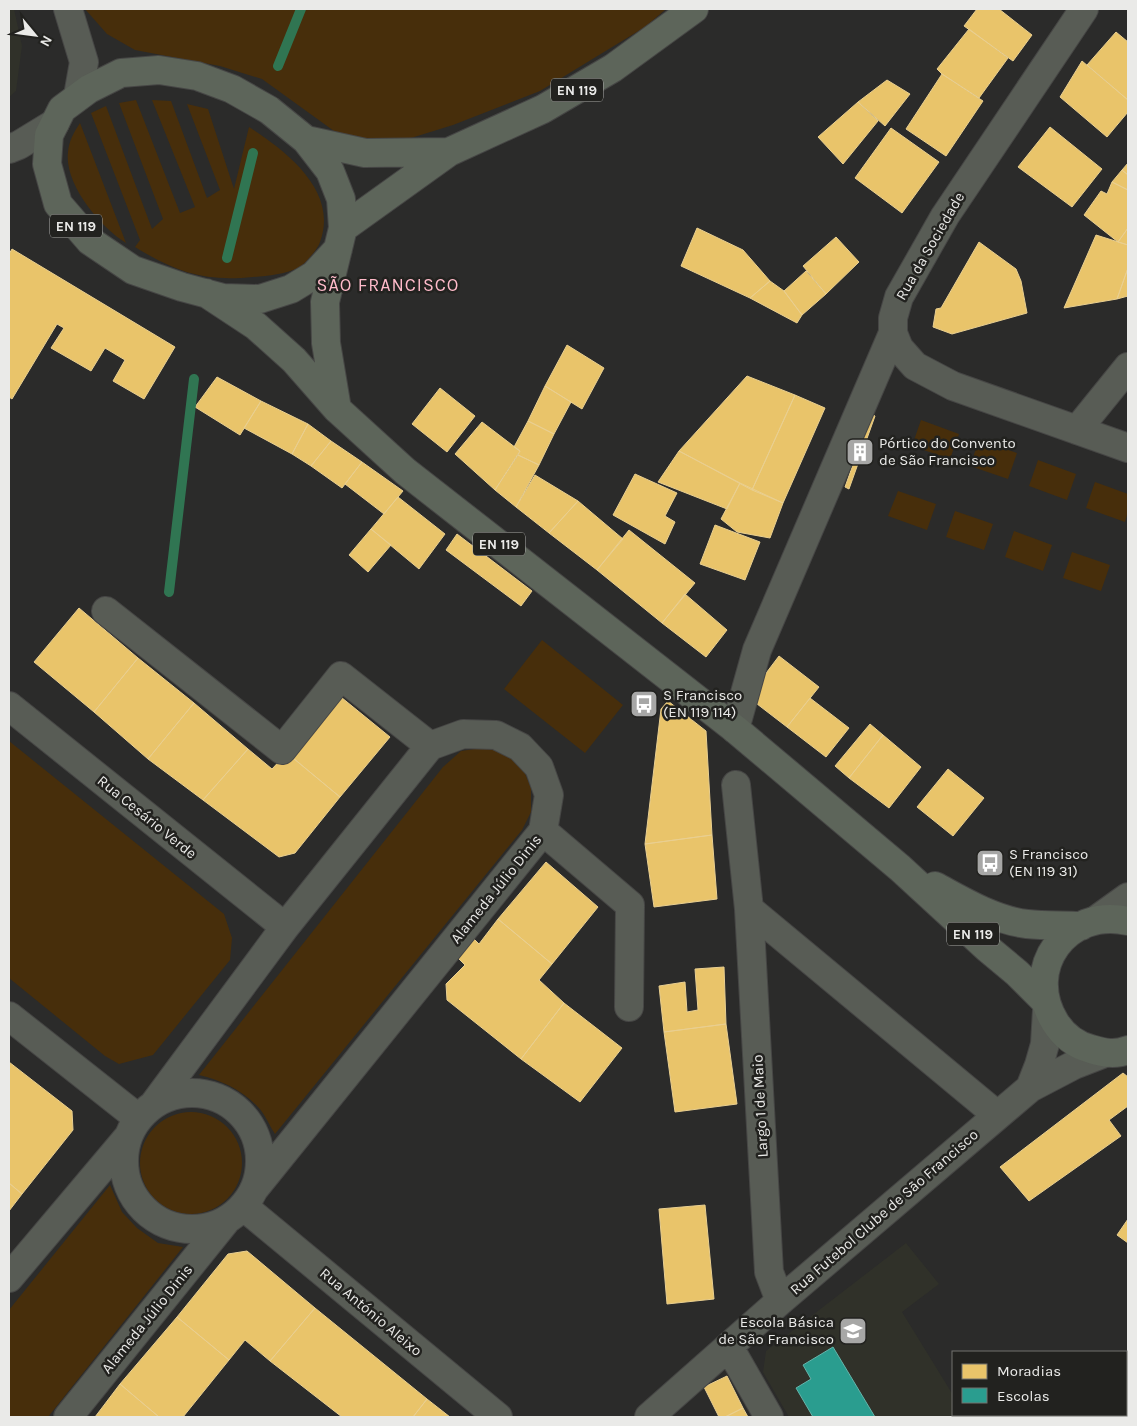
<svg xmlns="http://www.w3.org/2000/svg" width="1137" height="1426" font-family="Karla,sans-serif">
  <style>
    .built { fill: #303129 }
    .green { fill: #472e0b }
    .homes { fill: #e9c46a; stroke: #e9cf90 }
    .schools { fill: #2a9d8f; stroke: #64b4aa }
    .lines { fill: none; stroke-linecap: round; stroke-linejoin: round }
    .stream { stroke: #307552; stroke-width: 10 }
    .minor-casing { stroke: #464645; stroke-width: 30 }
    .major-casing { stroke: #464645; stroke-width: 30 }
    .minor { stroke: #585c55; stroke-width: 28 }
    .major { stroke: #5d655a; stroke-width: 28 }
    .labels { text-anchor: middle; stroke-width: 5; stroke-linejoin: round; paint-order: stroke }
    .shield { fill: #22221f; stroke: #aeaeac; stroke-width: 1 }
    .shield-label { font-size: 14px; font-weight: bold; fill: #eaeae8 }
    .street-label { font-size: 15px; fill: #eaeae8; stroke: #22221f }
    .poi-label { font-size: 15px; fill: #eaeae8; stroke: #22221f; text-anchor: start }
    .quarter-label { font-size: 18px; letter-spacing: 1px; fill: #ffbbca; stroke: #22221f }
  </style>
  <rect width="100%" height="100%" fill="#2b2b2a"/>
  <path class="built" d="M9,9H14L22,46L16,91L9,97Z
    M906,1243L939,1284L902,1312L953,1395V1415H965L967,1417H789L763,1372L766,1351Z"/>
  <path class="green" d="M85,9H666L645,27L540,91L453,125L398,142H363L334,131L262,79L220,66L135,50L107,34Z
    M136,100L180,213L195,207L152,100L171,101L207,198L220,190L187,104L208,109L234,189L249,127C286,151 339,191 320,242C318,249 304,265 298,268C285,274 268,276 253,277C204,282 176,272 135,247L140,240L91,113L106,106L152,229L163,219L119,103Z
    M80,123L126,243C100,227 64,184 68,152C69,141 74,132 80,123Z
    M921,420L959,434L950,459L912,446Z
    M979,440L1017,453L1008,479L970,466Z
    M1038,460L1076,474L1067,500L1029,486Z
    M1095,482L1128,494V511L1125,522L1086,508Z
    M898,491L936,504L927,530L888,516Z
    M955,511L993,524L984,550L946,537Z
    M1014,531L1052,545L1043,571L1005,557Z
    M1072,552L1110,565L1101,591L1063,578Z
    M542,640L623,705L585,753L504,689Z
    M9,741L224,914L232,938L230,960L153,1055L119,1064L105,1056L9,978Z
    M482,748L504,751L522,766L531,788V812L522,830L275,1134C269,1125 265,1114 258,1107C242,1090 221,1080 199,1075L443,767L461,751Z
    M140 1163a51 51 0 1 1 102 0a51 51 0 1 1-102 0Z
    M110,1185L122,1212L137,1228L158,1243L183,1247L48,1417H9V1310Z"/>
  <path class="homes" d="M977,9H999L1032,35L1013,61L964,26Z
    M969,29L1008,58L979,98L942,74L937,69Z
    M1116,32L1128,42V100L1087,65Z
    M1082,61L1128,100V112L1107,137L1060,97Z
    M942,74L983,101L946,156L906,129Z
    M887,80L910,94L885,126L858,102Z
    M858,102L878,121L843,164L818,137Z
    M1050,127L1102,169L1072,207L1018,167Z
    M891,128L939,162L902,213L855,178Z
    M1128,163V175L1122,170Z
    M1122,170L1128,175V190L1112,182Z
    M1112,182L1128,190V228L1118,242L1084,215L1101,191L1107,194Z
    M697,228L743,250L770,281L750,298L681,266Z
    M1128,228V245L1118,242Z
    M1096,235L1128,245V268L1117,299L1064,308Z
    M836,237L859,262L826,294L803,266Z
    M979,242L1016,269L1021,281L1027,313L952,334L933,327L936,309L941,308Z
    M12,249L175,347L144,399L113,381L125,360L105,348L91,371L51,348L64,328L57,324L12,399L9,397V254Z
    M1128,268V296L1117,299Z
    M806,271L826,294L802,315L784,291Z
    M770,281L784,291L802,315L797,323L750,298Z
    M567,345L604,368L582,409L545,386Z
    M747,376L795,395L752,490L679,451Z
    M217,377L261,401L240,435L195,407Z
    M545,386L571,402L554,434L528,421Z
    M440,388L475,416L447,452L412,424Z
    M795,395L825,408L783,503L752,490Z
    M261,401L308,424L292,454L244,428Z
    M871,414L875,416L849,489L845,487Z
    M528,421L554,434L539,465L518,455L520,451L514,447Z
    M482,422L520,451L495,490L455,454Z
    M308,424L331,441L311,466L292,454Z
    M331,441L362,462L342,488L311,466Z
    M679,451L740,483L727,509L658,482Z
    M518,455L539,465L516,507L495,490Z
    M362,462L403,491L384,514L345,484Z
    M635,474L677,493L665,516L675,522L665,544L613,515Z
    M535,475L578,501L549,533L516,507Z
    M740,483L783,503L770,538L737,532L721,519Z
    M398,497L445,534L419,569L371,529Z
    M578,501L623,539L597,570L549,533Z
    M715,525L760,542L745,580L700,564Z
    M371,529L391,545L368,572L349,555Z
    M629,530L695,583L662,623L597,570Z
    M457,534L532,591L521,606L446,550Z
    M685,594L727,630L706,657L662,623Z
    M79,608L138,658L94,712L34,662Z
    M779,656L819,687L787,727L748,697Z
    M138,658L194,703L148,759L94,712Z
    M336,693L390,737L340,797L287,753Z
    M810,698L849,728L826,757L787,727Z
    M668,701L706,731L712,835L645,844L661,709Z
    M194,703L248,749L203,800L148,759Z
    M870,724L883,735L849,778L835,766Z
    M883,735L921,767L889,808L849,778Z
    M248,749L272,769L287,753L340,797L295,853L279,857L203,800Z
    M948,769L984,798L953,836L917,807Z
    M712,835L717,899L654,907L645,844Z
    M546,862L598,907L552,964L498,919Z
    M498,919L552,964L539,980L564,1003L521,1059L447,1000L446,984L465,965L458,958L473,938L479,944Z
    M724,967L726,1024L664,1032L659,986L685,982L687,1012L698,1010L695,969Z
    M564,1003L622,1048L580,1102L521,1059Z
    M726,1024L737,1104L675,1112L664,1032Z
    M9,1062L72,1111L73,1130L22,1194L9,1183Z
    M1123,1073L1128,1077V1106L1109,1120L1121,1136L1029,1201L1000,1167Z
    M9,1183L22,1194L9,1211Z
    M705,1205L714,1299L667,1304L659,1209Z
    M1128,1219V1243L1117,1235Z
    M247,1251L315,1308L270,1361L245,1340L229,1360L177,1317L228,1254Z
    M315,1308L427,1399L413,1417H342L270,1361Z
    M177,1317L229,1360L183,1417H159L120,1384Z
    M727,1376L743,1408L725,1417H719L704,1387Z
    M120,1384L159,1417H95Z
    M427,1399L450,1417H413Z
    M743,1408L748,1417H725Z"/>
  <path class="schools" d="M833,1347L875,1417H813L796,1388L811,1379L803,1365Z"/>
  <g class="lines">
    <path class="stream" d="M278,66L301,9
      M227,258L253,153
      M169,592L194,379"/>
    <defs>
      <path id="minor" d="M68,9L84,62L78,96
        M9,149L19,145L55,123
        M893,333L899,348L915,366L953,386L1128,448
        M1077,430L1128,367
        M106,611L282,750L341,676L430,746
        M9,706L285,927
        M735,729L757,650L893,333V318L899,297L945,216L1084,9
        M736,785L749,909L769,1272L780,1301
        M543,831L630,905L629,1007
        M749,909L997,1115
        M1096,920L1128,897
        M9,1016L138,1118
        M1030,1088L1039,1065L1045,1044L1047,1010
        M124 1161a68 68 0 1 1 136 0a68 68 0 1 1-136 0Z
        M154,1104L285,927L430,746L463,734L496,735L520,747L539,767L549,795L543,831L255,1188
        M244,1207L498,1417
        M9,1278L128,1137
        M729,1347L769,1417
        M68,1417L225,1222
        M649,1417L780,1301L1030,1088L1074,1065L1105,1053"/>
      <path id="major" d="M306,140L365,153L449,152
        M343,228L449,152L543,109L613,68L694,9
        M206,293L256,326L294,360L337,409L405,471L735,729L900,868L987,948L1017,973L1045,1001
        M337,409L326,343L325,302L343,228L341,199L330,171L306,140L269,110L232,89L197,76L159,70L121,73L89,89L62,109L49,135L47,164L58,204L90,241L133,270L182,287L223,298L260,299L291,289L314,275L338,249
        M935,886C963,901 994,920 1027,924C1045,926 1063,925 1081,926
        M1128,921C1067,907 1022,968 1055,1022C1063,1035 1076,1045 1091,1049C1104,1053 1115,1055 1128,1050"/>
    </defs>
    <use href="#minor" class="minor-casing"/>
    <use href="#major" class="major-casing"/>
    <use href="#minor" class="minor"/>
    <use href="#major" class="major"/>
  </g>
  <defs>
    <symbol id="building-square" viewBox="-11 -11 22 22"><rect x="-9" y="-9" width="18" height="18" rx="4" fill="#a7a7a6" stroke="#22221f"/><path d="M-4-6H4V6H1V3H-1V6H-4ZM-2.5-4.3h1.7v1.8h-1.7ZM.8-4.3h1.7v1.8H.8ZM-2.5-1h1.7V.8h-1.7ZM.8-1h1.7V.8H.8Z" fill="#fff"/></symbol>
    <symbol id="bus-square" viewBox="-11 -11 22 22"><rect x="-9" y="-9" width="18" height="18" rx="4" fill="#a7a7a6" stroke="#22221f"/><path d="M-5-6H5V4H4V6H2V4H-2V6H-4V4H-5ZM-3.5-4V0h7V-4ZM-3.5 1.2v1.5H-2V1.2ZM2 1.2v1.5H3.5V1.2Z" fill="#fff"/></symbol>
    <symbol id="school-square" viewBox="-11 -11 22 22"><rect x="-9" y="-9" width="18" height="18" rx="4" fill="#a7a7a6" stroke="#22221f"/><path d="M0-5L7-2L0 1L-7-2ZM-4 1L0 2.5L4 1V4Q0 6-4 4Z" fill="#fff"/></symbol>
  </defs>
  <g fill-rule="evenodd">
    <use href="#building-square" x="844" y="436" width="32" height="32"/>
    <use href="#bus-square" x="628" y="688" width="32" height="32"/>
    <use href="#bus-square" x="974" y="847" width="32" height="32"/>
    <use href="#school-square" x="837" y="1315" width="32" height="32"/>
  </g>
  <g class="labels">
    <g class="shield">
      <rect x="551" y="78.5" width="52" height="23" rx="4"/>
      <rect x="50" y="214.5" width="52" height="23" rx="4"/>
      <rect x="473" y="532.5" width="52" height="23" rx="4"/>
      <rect x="947" y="922.5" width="52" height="23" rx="4"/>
    </g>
    <g class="shield-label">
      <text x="577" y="95">EN 119</text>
      <text x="76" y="231">EN 119</text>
      <text x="499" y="549">EN 119</text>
      <text x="973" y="939">EN 119</text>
    </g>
    <g class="street-label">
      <text transform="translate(930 246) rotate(-60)" y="5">Rua da Sociedade</text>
      <text transform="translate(147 817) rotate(39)" y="5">Rua Cesário Verde</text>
      <text transform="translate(496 889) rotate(-51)" y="5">Alameda Júlio Dinis</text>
      <text transform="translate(760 1106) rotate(-93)" y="5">Largo 1 de Maio</text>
      <text transform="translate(884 1212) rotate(-41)" y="5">Rua Futebol Clube de São Francisco</text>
      <text transform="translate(371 1312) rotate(40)" y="5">Rua António Aleixo</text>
      <text transform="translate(147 1319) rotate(-51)" y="5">Alameda Júlio Dinis</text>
    </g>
    <g class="poi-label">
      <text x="879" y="448">Pórtico do Convento<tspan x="879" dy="17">de São Francisco</tspan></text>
      <text x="663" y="700">S Francisco<tspan x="663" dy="17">(EN 119 114)</tspan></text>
      <text x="1009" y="859">S Francisco<tspan x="1009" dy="17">(EN 119 31)</tspan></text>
      <text x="834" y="1327" text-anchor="end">Escola Básica<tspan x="834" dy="17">de São Francisco</tspan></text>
    </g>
    <g class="quarter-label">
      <text x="388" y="291">SÃO FRANCISCO</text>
    </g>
  </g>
  <rect width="1137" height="1426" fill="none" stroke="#eaeae8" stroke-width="20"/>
  <rect x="952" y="1351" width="175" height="65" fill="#22221f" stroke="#72726f"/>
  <rect x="962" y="1364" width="25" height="15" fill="#e9c46a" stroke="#72726f"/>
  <text x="997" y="1376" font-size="15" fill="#eaeae8">Moradias</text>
  <rect x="962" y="1388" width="25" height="15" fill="#2a9d8f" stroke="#72726f"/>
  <text x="997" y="1401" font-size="15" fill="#eaeae8">Escolas</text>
  <g transform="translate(35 35) rotate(119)" stroke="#22221f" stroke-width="4" paint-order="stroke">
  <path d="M0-4L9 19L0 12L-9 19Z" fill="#eaeae8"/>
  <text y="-8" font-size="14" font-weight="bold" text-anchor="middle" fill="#eaeae8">N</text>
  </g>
</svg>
